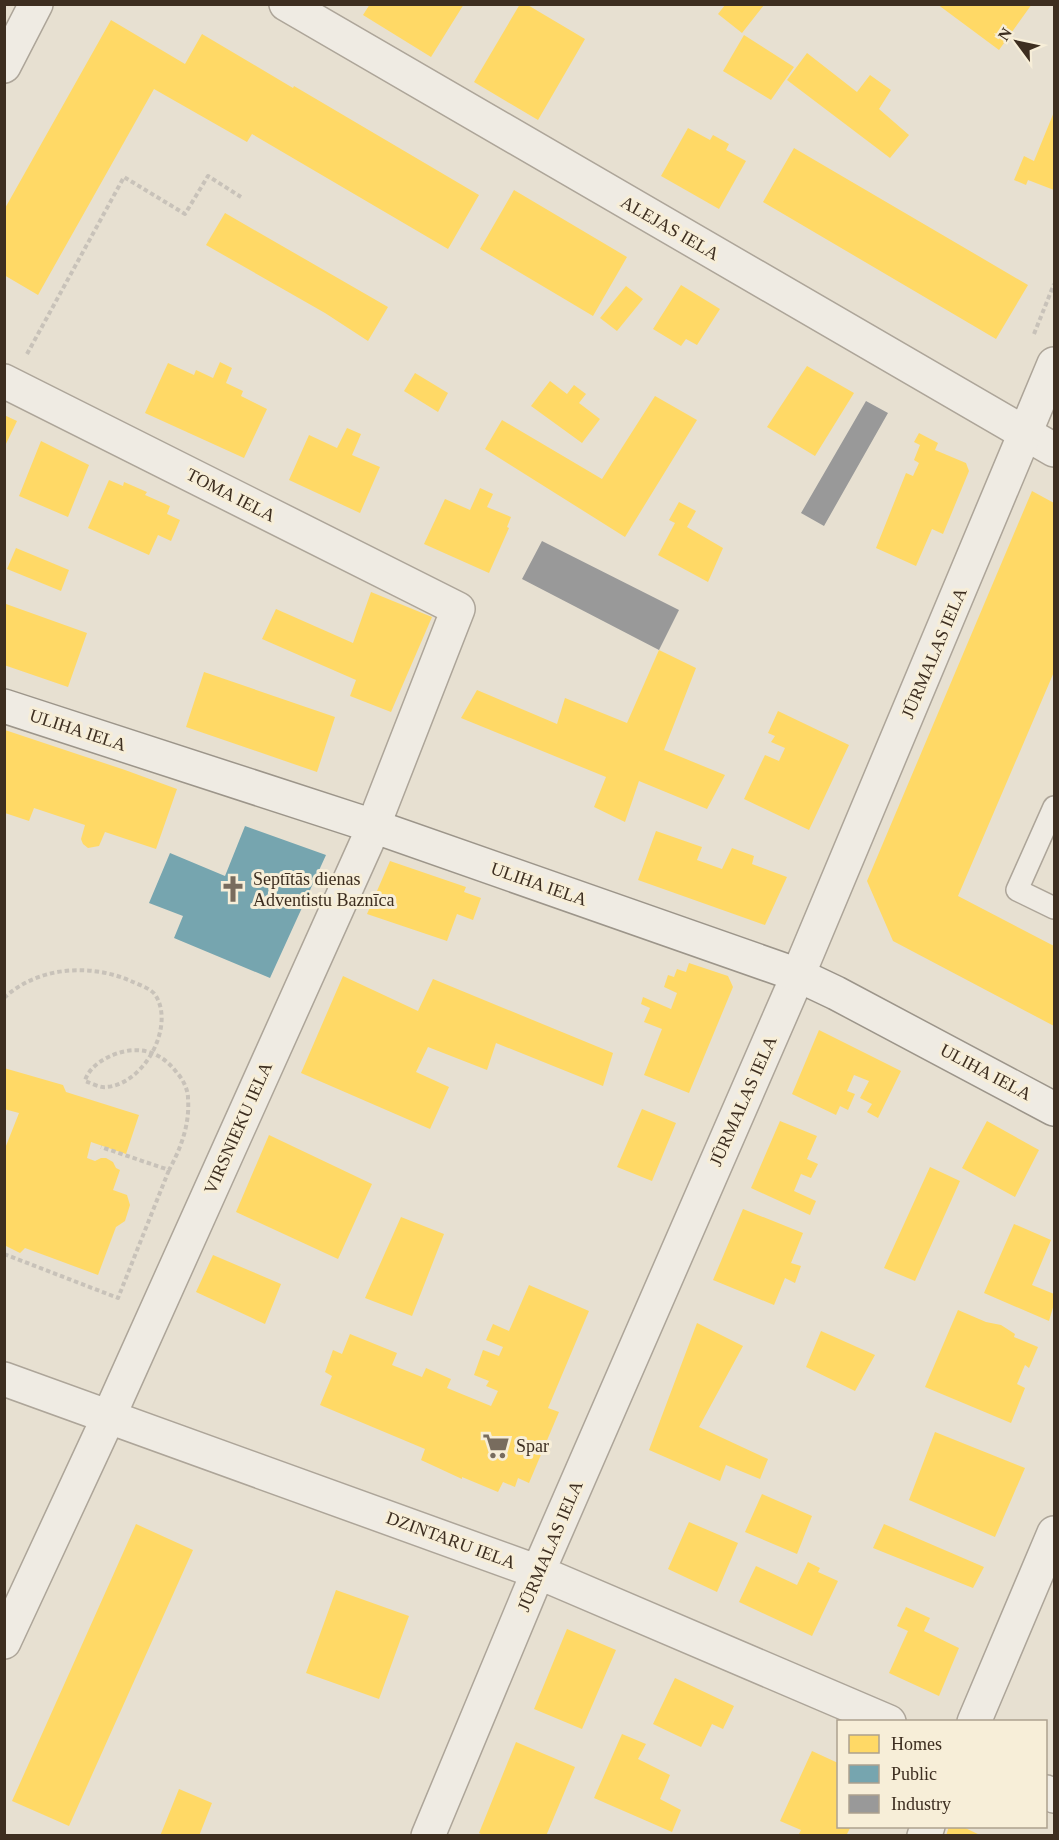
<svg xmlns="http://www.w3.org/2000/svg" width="1059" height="1840" font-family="Georgia,serif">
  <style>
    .homes { fill: #ffd966 }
    .public { fill: #76a5af }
    .industry { fill: #999 }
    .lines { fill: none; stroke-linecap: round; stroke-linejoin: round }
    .service-casing { stroke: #ada599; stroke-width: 24 }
    .minor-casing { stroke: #ada599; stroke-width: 36 }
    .tertiary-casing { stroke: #ada599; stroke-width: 36 }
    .secondary-casing { stroke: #9c958a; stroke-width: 36 }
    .path { stroke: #c8c2b9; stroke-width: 4; stroke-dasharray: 4.5 3; stroke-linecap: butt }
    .service { stroke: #efebe3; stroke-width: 21 }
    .minor { stroke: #efebe3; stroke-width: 33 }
    .tertiary { stroke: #efebe3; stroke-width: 33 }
    .secondary { stroke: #efebe3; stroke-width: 33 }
    .labels { text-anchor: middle; stroke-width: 6; stroke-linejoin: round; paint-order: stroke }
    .street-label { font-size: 18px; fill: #3d2e20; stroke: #f7eed8 }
    .poi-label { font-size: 18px; fill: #3d2e20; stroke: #f7eed8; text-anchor: start }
  </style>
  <rect width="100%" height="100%" fill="#e7e0d1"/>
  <path class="homes" d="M370,4H464L431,57L363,15Z
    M520,4H526L585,39L538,120L474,82Z
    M937,4H1032L999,50Z
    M725,5H764L742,33L718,14Z
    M111,20L185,64L202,34L293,88L294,86L479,195L448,249L252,134L247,142L154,89L38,295L4,275V210Z
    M744,35L794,67L771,100L723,71Z
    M807,53L857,92L870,75L891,90L879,109L909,135L890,158L787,80Z
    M1054,112V190L1028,180L1026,185L1014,180L1024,156L1034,161Z
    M688,128L710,140L713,135L729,144L726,150L746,161L719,209L661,176Z
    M794,148L1028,285L996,339L763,202Z
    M514,190L627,257L593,316L480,249Z
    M225,213L388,307L368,341L325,313L206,245Z
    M681,285L720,309L697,345L686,339L681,346L653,329Z
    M626,286L643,299L617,331L600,318Z
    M220,362L232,368L226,383L243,391L241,396L267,409L244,458L145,413L168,363L194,375L196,370L213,378Z
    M807,366L854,393L815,456L767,427Z
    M415,373L448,393L438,412L404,391Z
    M550,381L567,394L574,385L586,394L579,403L600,419L582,443L531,406Z
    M655,396L697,420L625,537L485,449L502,420L602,479Z
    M4,415L17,421L4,448Z
    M347,428L361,434L352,455L380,467L360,513L289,480L309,435L337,448Z
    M919,433L938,443L935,450L966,463L969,471L943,534L932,529L916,566L876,548L906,473L913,476L919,463L914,460L920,445L914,442Z
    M41,441L89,465L68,517L19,496Z
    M109,480L123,486L124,482L147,492L145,495L170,506L167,514L180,520L171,541L158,535L149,555L88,528Z
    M480,488L493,494L487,507L511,517L507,527L509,528L489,573L424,544L445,499L470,510Z
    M1032,491L1054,503V672L958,896L1054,946V1026L893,941L867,881Z
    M679,502L696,511L687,527L723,548L708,582L658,555L675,523L669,520Z
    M16,548L69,570L61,591L7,569Z
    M371,592L432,617L391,712L350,696L356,680L262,639L276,609L353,643Z
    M6,604L87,633L68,687L4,665Z
    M659,650L696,668L664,750L725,775L707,809L639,781L625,822L594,807L606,777L461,718L477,690L557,724L565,698L627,723Z
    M204,672L335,717L317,772L186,727Z
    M778,711L849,745L809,830L744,799L765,755L779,761L785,748L771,742L775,736L768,733Z
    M5,730L125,770L177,789L156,849L105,832L99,846L88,848L83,844L81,839L85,825L34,808L29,821L5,813Z
    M656,831L702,847L697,860L722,869L732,848L754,856L752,864L787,877L765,925L638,880Z
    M390,861L466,887L464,892L481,898L473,920L457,914L447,941L367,914Z
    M689,963L728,976L733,987L689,1093L644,1075L662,1029L644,1022L650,1008L641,1004L643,997L671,1009L677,993L664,987L668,975L674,977L677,969L686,972Z
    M343,976L418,1011L433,979L613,1053L603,1086L496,1043L487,1070L428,1047L416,1072L449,1087L430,1129L301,1073Z
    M819,1030L901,1071L878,1118L867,1112L872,1104L860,1098L869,1081L854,1075L847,1091L855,1094L848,1110L840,1106L836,1115L792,1094Z
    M4,1068L63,1085L66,1092L139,1115L126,1154L91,1142L87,1158L95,1161L101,1158H106L113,1162L116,1168L120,1170L113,1190L127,1195L130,1205L125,1221L116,1227L98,1275L25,1248L20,1253L4,1245V1151L19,1113L4,1109Z
    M642,1109L676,1123L652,1181L617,1167Z
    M780,1121L817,1136L807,1159L818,1164L811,1178L801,1174L794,1191L816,1201L810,1215L751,1188Z
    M987,1121L1039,1150L1015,1197L962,1168Z
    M269,1135L372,1184L338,1259L236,1212Z
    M930,1167L960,1181L915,1281L884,1268Z
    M743,1209L803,1233L791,1263L801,1266L795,1283L785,1278L774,1305L713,1280Z
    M401,1217L444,1234L412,1316L365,1298Z
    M1014,1224L1051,1240L1032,1285L1054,1294V1304L1049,1321L984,1293Z
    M213,1255L281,1284L265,1324L196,1292Z
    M529,1285L589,1311L548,1408L559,1412L529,1483L518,1478L515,1487L503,1482L498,1492L462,1477V1479L421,1460L425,1449L320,1405L332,1376L325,1372L333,1350L342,1354L350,1334L397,1353L392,1365L422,1377L426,1368L451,1379L447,1388L491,1406L498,1391L486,1386L489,1381L474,1375L483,1350L499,1356L503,1347L486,1340L493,1324L509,1331Z
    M958,1310L986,1322L1001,1325L1015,1334L1014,1337L1038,1347L1029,1368L1025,1365L1017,1384L1025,1388L1011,1423L925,1387Z
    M697,1323L743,1346L699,1427L768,1459L760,1479L726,1465L720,1481L649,1450Z
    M821,1331L875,1355L855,1391L806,1367Z
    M935,1432L1025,1468L995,1537L909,1500Z
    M762,1494L812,1516L797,1554L745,1532Z
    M689,1522L738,1543L717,1592L668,1569Z
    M136,1524L193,1550L69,1826L12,1801Z
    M884,1524L984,1567L973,1588L873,1548Z
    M808,1562L820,1568L818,1572L838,1581L812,1636L739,1602L756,1566L797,1585Z
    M336,1590L409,1616L379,1699L306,1673Z
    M906,1607L930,1618L924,1631L959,1648L939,1696L889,1673L908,1631L897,1626Z
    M567,1629L616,1650L582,1729L534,1709Z
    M675,1678L734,1706L723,1729L712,1724L701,1747L653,1724Z
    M622,1734L646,1744L638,1759L670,1775L660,1799L681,1810L672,1832L594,1798Z
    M516,1742L575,1767L546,1836H485L479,1833Z
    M812,1751L838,1763V1826H851L846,1836H798L801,1830L780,1821Z
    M179,1789L212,1803L199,1836H160Z
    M949,1826H961L982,1836H946Z"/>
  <path class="public" d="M245,826L326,855L270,978L174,938L183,916L149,903L170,853L225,876Z"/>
  <path class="industry" d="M866,401L888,413L824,526L801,513Z
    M542,541L679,610L659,650L522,579Z"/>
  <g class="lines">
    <defs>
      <path id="service" d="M1054,807L1017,890L1054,908"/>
      <path id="minor" d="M286,4L1054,450
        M4,66L36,4
        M4,381L458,609L367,842L109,1416L4,1642
        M4,1379L538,1572L889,1722
        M974,1722L1054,1533
        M1046,1792L1054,1796
        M428,1836L538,1572L798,975
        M924,1836L928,1826"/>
      <path id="tertiary" d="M798,975L1054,364"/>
      <path id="secondary" d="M4,706L373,826L798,975L836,993L1054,1109"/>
    </defs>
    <use href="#service" class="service-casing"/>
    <use href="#minor" class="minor-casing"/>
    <use href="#tertiary" class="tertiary-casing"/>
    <use href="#secondary" class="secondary-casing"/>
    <path class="path" d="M1034,334L1054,284
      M27,354L124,177L185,214L208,176L241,197
      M4,998C38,966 92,963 133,982C140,985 152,989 156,996C175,1028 143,1085 106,1087C100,1088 91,1083 85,1081C87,1072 96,1064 103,1060C130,1044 158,1047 177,1073C183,1079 188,1090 188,1098C190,1124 181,1148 169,1170L101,1147
      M4,1254L118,1298L169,1170"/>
    <use href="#service" class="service"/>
    <use href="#minor" class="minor"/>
    <use href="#tertiary" class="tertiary"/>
    <use href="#secondary" class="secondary"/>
  </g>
  <defs>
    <symbol id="church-bare" viewBox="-9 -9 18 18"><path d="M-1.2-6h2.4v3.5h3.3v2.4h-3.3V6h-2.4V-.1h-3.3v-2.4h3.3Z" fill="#786c5e" stroke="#f7eed8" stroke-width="2.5" paint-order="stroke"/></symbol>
    <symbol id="supermarket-bare" viewBox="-9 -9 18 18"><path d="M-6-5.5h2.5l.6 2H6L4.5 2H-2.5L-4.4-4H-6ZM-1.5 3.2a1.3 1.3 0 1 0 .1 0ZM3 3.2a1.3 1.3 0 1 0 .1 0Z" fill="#786c5e" stroke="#f7eed8" stroke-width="2.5" paint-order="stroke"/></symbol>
  </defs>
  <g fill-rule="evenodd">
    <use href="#church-bare" x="214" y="870" width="38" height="38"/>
    <use href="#supermarket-bare" x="477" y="1427" width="38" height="38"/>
  </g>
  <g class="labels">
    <g class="street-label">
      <text transform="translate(670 228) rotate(30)" y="6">ALEJAS IELA</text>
      <text transform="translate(231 495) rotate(27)" y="6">TOMA IELA</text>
      <text transform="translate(934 653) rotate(-67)" y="6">JŪRMALAS IELA</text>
      <text transform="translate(78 730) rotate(18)" y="6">ULIHA IELA</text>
      <text transform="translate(539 884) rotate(19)" y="6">ULIHA IELA</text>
      <text transform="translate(986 1072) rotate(28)" y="6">ULIHA IELA</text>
      <text transform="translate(743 1101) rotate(-66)" y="6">JŪRMALAS IELA</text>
      <text transform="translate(238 1128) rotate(-66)" y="6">VIRSNIEKU IELA</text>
      <text transform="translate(451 1540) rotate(20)" y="6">DZINTARU IELA</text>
      <text transform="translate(550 1546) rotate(-67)" y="6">JŪRMALAS IELA</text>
    </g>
    <g class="poi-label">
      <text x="253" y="885">Septītās dienas<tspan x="253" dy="21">Adventistu Baznīca</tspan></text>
      <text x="516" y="1452">Spar</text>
    </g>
  </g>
  <rect width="1059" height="1840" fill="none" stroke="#3d2e20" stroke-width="12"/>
  <rect x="837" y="1720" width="210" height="108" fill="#f7eed8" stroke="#ada18e" stroke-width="1.5"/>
  <rect x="849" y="1735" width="30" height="18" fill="#ffd966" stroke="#ada18e" stroke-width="1.5"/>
  <text x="891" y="1750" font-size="18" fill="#3d2e20">Homes</text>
  <rect x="849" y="1765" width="30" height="18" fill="#76a5af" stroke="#ada18e" stroke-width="1.5"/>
  <text x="891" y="1780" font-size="18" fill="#3d2e20">Public</text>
  <rect x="849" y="1795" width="30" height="18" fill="#999999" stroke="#ada18e" stroke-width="1.5"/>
  <text x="891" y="1810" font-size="18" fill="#3d2e20">Industry</text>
  <g transform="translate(1017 42) rotate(303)" stroke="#f7eed8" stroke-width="4.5" paint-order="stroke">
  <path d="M0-4.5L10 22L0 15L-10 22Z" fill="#3d2e20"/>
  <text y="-9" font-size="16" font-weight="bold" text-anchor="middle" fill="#3d2e20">N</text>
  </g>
</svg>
